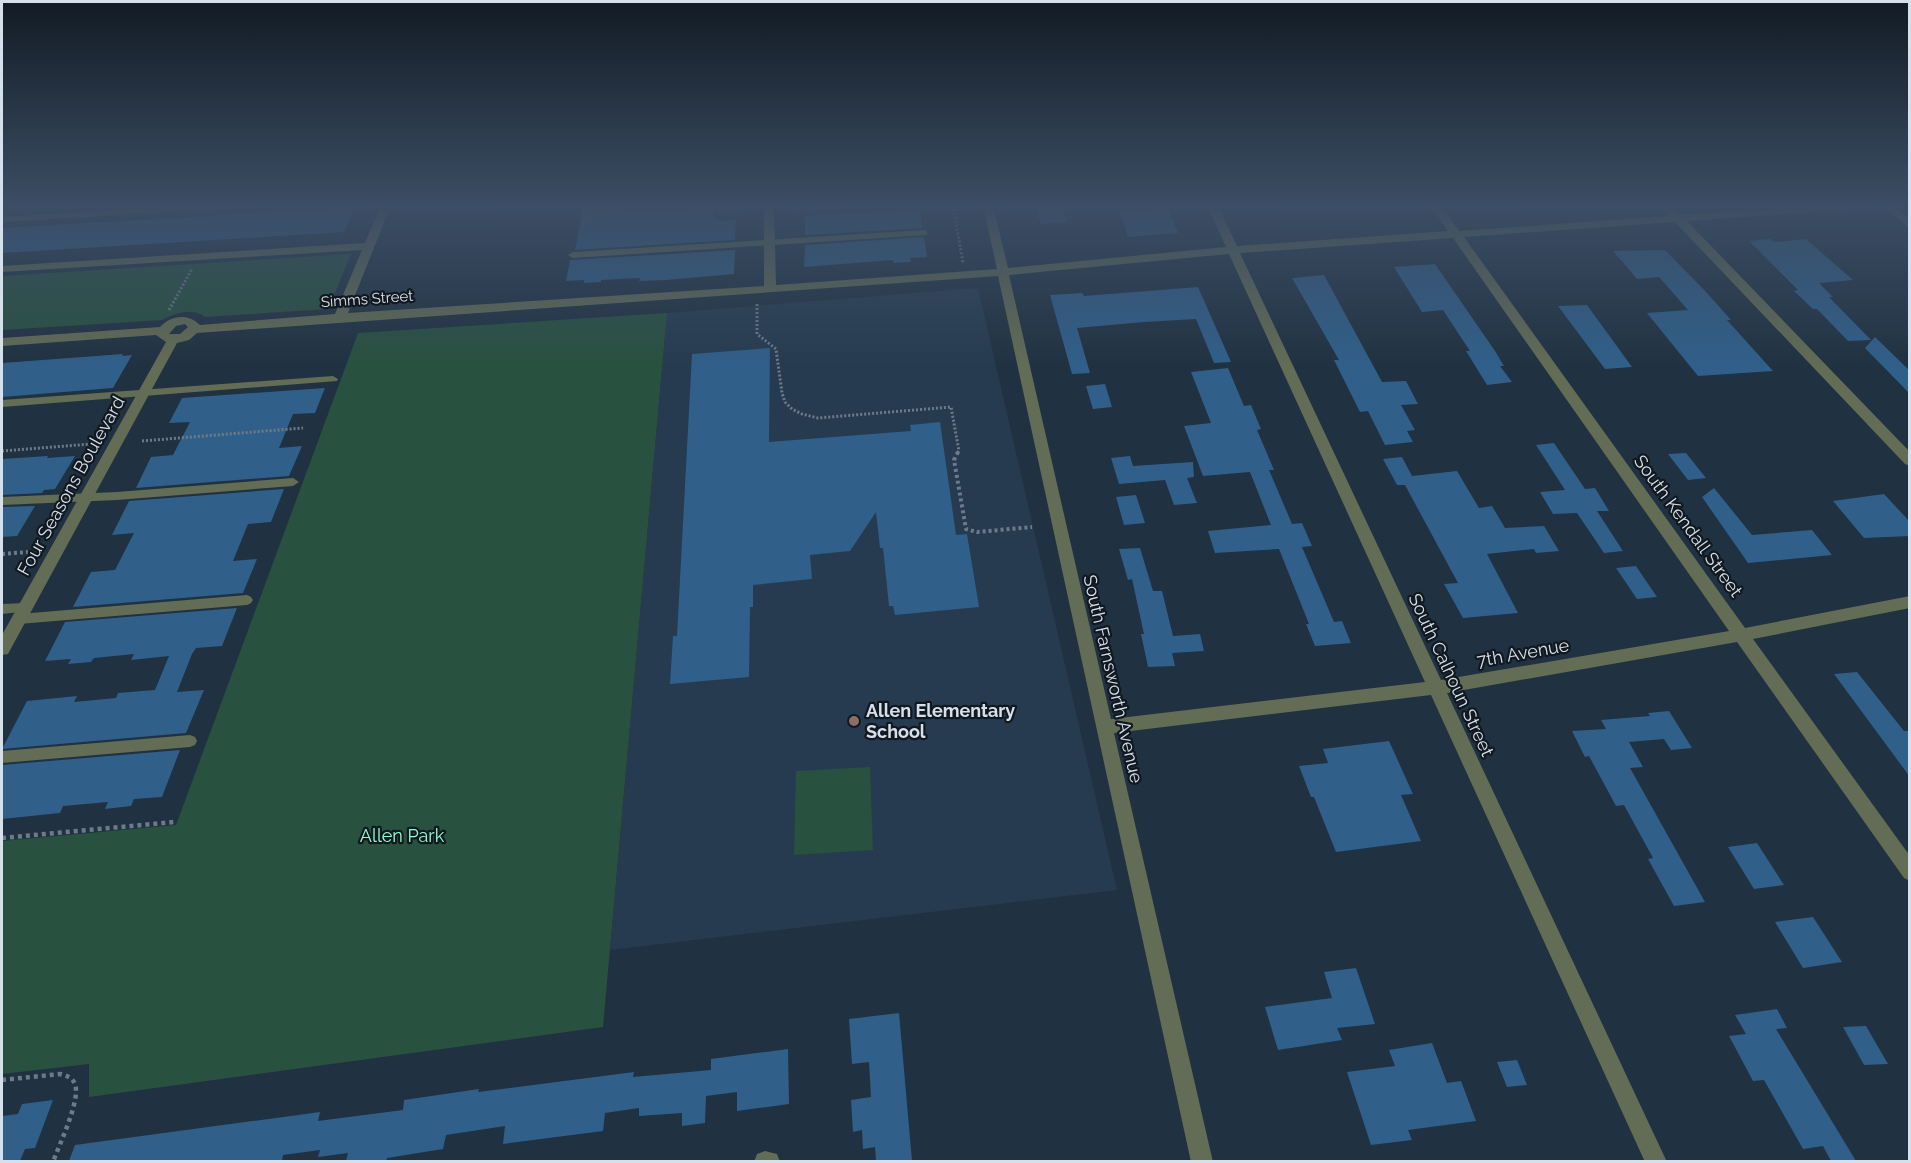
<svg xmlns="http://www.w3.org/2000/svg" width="1911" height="1163" font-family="Raleway,sans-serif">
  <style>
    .built { fill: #263b50 }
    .green { fill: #28513f }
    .building { fill: #305f8a }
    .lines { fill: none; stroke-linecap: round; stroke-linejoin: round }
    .path-far2 { stroke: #6d7b89; stroke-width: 3; stroke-dasharray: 2 2; stroke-linecap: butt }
    .path-far1 { stroke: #6d7b89; stroke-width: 4; stroke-dasharray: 3 3; stroke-linecap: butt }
    .path { stroke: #6d7b89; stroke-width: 4.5; stroke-dasharray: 4 4; stroke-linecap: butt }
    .lane { fill: #636c54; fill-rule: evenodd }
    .street { fill: #636c54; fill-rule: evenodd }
    .education-dot { fill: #8d6e63; stroke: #11181f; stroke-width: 2 }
    .labels { text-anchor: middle; stroke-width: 4.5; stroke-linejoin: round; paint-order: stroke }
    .far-street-label { font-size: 15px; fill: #d6e0ea; stroke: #11181f }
    .street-label { font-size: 18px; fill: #d6e0ea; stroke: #11181f }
    .poi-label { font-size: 18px; font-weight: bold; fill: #d6e0ea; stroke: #11181f; text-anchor: start }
    .park-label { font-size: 18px; fill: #94fccf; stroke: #11181f }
  </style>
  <rect width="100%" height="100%" fill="#203141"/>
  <path class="built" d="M978,288L1117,890L610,950L667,313Z"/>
  <path class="green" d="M351,254L328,309L205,317C193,307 175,313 162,320L2,330V276Z
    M667,313L603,1027L89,1097V1064L2,1074V841L176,825L358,333Z
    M870,767L873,850L794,855L796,771Z"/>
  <path class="building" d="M584,205H713L714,219H719V221L736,220L735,240L575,250Z
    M1062,206L1067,222L1041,224L1036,208Z
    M355,207L344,232L2,253V228Z
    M1167,207L1178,233L1128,237L1120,211Z
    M920,211L922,228L805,235V216Z
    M924,237L927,257L910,258L911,262L894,263L893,260L804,267L805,245Z
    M1770,239L1774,242L1806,239L1853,280L1819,283L1833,297H1829L1871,340L1848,341L1817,309H1813L1794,291L1798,290L1749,241Z
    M735,250L734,274L666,280L639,281L640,278L601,280V282L584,283V280L566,281L570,260Z
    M1665,250L1707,293L1731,320H1727L1773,371L1698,376L1647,313L1688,310L1659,277L1637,279L1613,251Z
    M1435,264L1495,351L1504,366H1500L1512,382L1487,385L1466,351H1470L1443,310L1422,312L1394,267Z
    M1324,275L1382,382L1406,381L1418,404L1401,405L1415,430L1407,431L1413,442L1385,445L1368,411L1360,412L1334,360H1339L1292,278Z
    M1198,287L1231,362L1214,363L1196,319L1144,322L1077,328L1090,373L1072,374L1050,295L1082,293L1084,296Z
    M1587,305L1632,367L1605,369L1558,306Z
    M1875,337L1910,371V394L1865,348Z
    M770,348L769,442L911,431L910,425L940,422L956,535L967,534L979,607L895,615L893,606H889L883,548H880L876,512L850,551L810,555L812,579L753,585V607H750L749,677L670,684L673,636H677L692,354Z
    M123,354L122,356L132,355L113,388L2,397V363Z
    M1228,368L1244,406L1251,405L1261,429L1257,430L1274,470H1269L1292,524L1302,523L1312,546L1302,547L1334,622L1342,621L1351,643L1315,646L1306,624H1309L1279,549L1215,553L1208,531L1271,525L1250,472L1203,476L1184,426L1211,423L1191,372Z
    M1105,384L1112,407L1093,409L1086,386Z
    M325,388L315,413L293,414L279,448L302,446L289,476L136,488L151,457L173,455L190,422L169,423L182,398Z
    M1554,443L1585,489L1595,488L1609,511H1597L1623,551L1604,553L1577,513L1553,514L1540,492L1565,490L1536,445Z
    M1686,453L1706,478L1688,480L1668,454Z
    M48,456L47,458L75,456L55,489L44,490L42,493L2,495V459Z
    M1130,456L1133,466L1193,462L1194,477L1187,478L1197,503L1174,505L1165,480L1119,484L1111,458Z
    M1402,457L1412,476L1457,471L1479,508L1492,506L1505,528L1544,526L1559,551L1536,553L1534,549L1487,554L1518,613L1463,618L1444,584L1458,583L1405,485H1397L1383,459Z
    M1714,488L1752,535L1812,530L1832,555L1748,563L1702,497Z
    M284,489L271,522L248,524L233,561L257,559L243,593L73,607L91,572L115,570L134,533L112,535L129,501Z
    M1884,494L1910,522V536L1864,538L1833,501Z
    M1136,495L1145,523L1124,525L1116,497Z
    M35,506L17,536L2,537V507Z
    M1140,548L1153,591H1162L1173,636L1200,634L1204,651L1172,653L1175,666L1148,667L1141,634H1144L1132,579L1128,580L1119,549Z
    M1636,566L1657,597L1637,599L1616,568Z
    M237,608L222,646L196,648L192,654L177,692L204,690L186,733L2,749L27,701L77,696L74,702L116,698L118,693L155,690L169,656L131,660L134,654L94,658L91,662L68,664L71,659L45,661L65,622Z
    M1857,672L1904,731H1910V777L1834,674Z
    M1669,711L1692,748L1671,750L1664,739L1629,742L1643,767L1630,768L1705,902L1674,906L1648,859L1653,858L1624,805L1616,806L1589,756L1585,757L1572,731L1606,729L1601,720L1650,716L1648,713Z
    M1389,741L1413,794L1401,795L1421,841L1336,852L1314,797H1311L1299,766L1328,763L1323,749Z
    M180,750L162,797L134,799L131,806L105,809L108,802L63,806L60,813L2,819V765Z
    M1757,843L1784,885L1754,889L1728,847Z
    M1813,917L1842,962L1803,968L1775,922Z
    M1356,968L1375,1024L1337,1028L1342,1040L1278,1050L1265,1007L1332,998L1324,972Z
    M1777,1009L1787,1028L1776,1029L1856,1161H1831L1823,1146L1803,1149L1764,1080L1753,1081L1729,1036L1746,1034L1735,1015Z
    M899,1013L912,1161H876L875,1147L863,1149L862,1130L853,1132L851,1100L871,1097L869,1062L852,1064L849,1019Z
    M1866,1026L1888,1064L1864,1065L1843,1027Z
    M1432,1043L1447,1083L1461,1081L1476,1121L1408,1130L1412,1140L1371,1145L1347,1072L1395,1066L1389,1050Z
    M788,1049L789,1104L737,1111V1092L706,1096L705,1123L682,1126V1113L639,1116V1108L605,1113L603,1131L503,1144L505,1126L446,1135L443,1149L387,1158L386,1161H346L348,1153L318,1157L320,1150L283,1155L282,1161H69L75,1145L320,1112L318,1121L403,1110L404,1100L479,1089L478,1092L634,1072L633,1077L711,1070V1059Z
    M1517,1060L1527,1085L1507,1087L1497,1062Z
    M53,1100L35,1148L25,1149L20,1161H2V1116L18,1114L22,1104Z"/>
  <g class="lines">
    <path class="path-far2" d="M953,205L963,263
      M789,210L866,205
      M586,219L746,209
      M757,304V334L776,349L782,393L785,402L792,409L802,414L818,418L951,407L959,451L957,454
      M169,310L192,269
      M142,441L303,428
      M2,451L91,444"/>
    <path class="path-far1" d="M958,452L954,460L966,529L977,532L1032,527
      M2,554L28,552"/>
    <path class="path" d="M2,838L174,822
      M2,1080L60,1074C67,1076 72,1077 75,1084C81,1100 59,1145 53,1162"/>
    <path class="lane" d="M200,205H239L235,208L2,222V217Z
      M924,230L927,231V235L573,258L568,255L573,252Z
      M333,376L338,379L337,381L2,407V400Z
      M293,478L299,482L293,486L117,500L2,505V497L117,492Z
      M247,595L251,597L253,600L251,603L247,605L19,624L15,623L13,619L15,615L19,614Z
      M25,603L29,605L31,608L29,611L2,614V604Z
      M190,735L195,737L197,741L195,745L190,747L2,763V751Z"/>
    <path class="street" d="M381,205H391L348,313L764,286V205H774L776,285L997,269L983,205H993L1008,268L1226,247L1207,205H1217L1237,246L1448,231L1430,205H1440L1459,231L1669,216L1660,205H1671L1681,215L1830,205H1876L1871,208L1687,221L1910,452V466L1905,464L1675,222L1464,237L1745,628L1910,596V608L1753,639L1910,856V881L1904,878L1737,642L1447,693L1667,1162H1645L1431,695L1114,733L1213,1162H1191L998,276L197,333L189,340L177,343L8,654L2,655V635L166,342L156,335L2,346V338L160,327C171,315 188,313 200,325L335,314L362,250L2,272V266L365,243ZM1453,238L1729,631L1441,680L1240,253ZM1229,254L1425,682L1111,719L1009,275ZM185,324L188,327L180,334H169L176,326Z
      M1881,205H1892L1910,219V228Z
      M765,1151L777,1154L780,1162H754L757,1154Z"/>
  </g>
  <linearGradient id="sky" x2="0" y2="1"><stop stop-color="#121b24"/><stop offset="0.56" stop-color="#3c4e65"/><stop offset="1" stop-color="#3c4e65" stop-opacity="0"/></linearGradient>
  <rect width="1911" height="368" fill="url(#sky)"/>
  <circle class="education-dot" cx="854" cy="721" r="6"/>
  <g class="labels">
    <g class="far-street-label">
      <text transform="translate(367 299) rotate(-4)" y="5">Simms Street</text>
    </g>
    <g class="street-label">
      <text transform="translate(71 486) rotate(-61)" y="6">Four Seasons Boulevard</text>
      <text transform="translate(1688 526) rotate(54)" y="6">South Kendall Street</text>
      <text transform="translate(1523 653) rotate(-10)" y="6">7th Avenue</text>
      <text transform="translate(1451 675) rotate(65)" y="6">South Calhoun Street</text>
      <text transform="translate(1113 679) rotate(77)" y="6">South Farnsworth Avenue</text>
    </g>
    <g class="poi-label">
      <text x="866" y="717">Allen Elementary<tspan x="866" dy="21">School</tspan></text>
    </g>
    <g class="park-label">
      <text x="402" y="842">Allen Park</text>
    </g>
  </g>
  <rect width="1911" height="1163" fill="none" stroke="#d6e0ea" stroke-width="6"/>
</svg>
